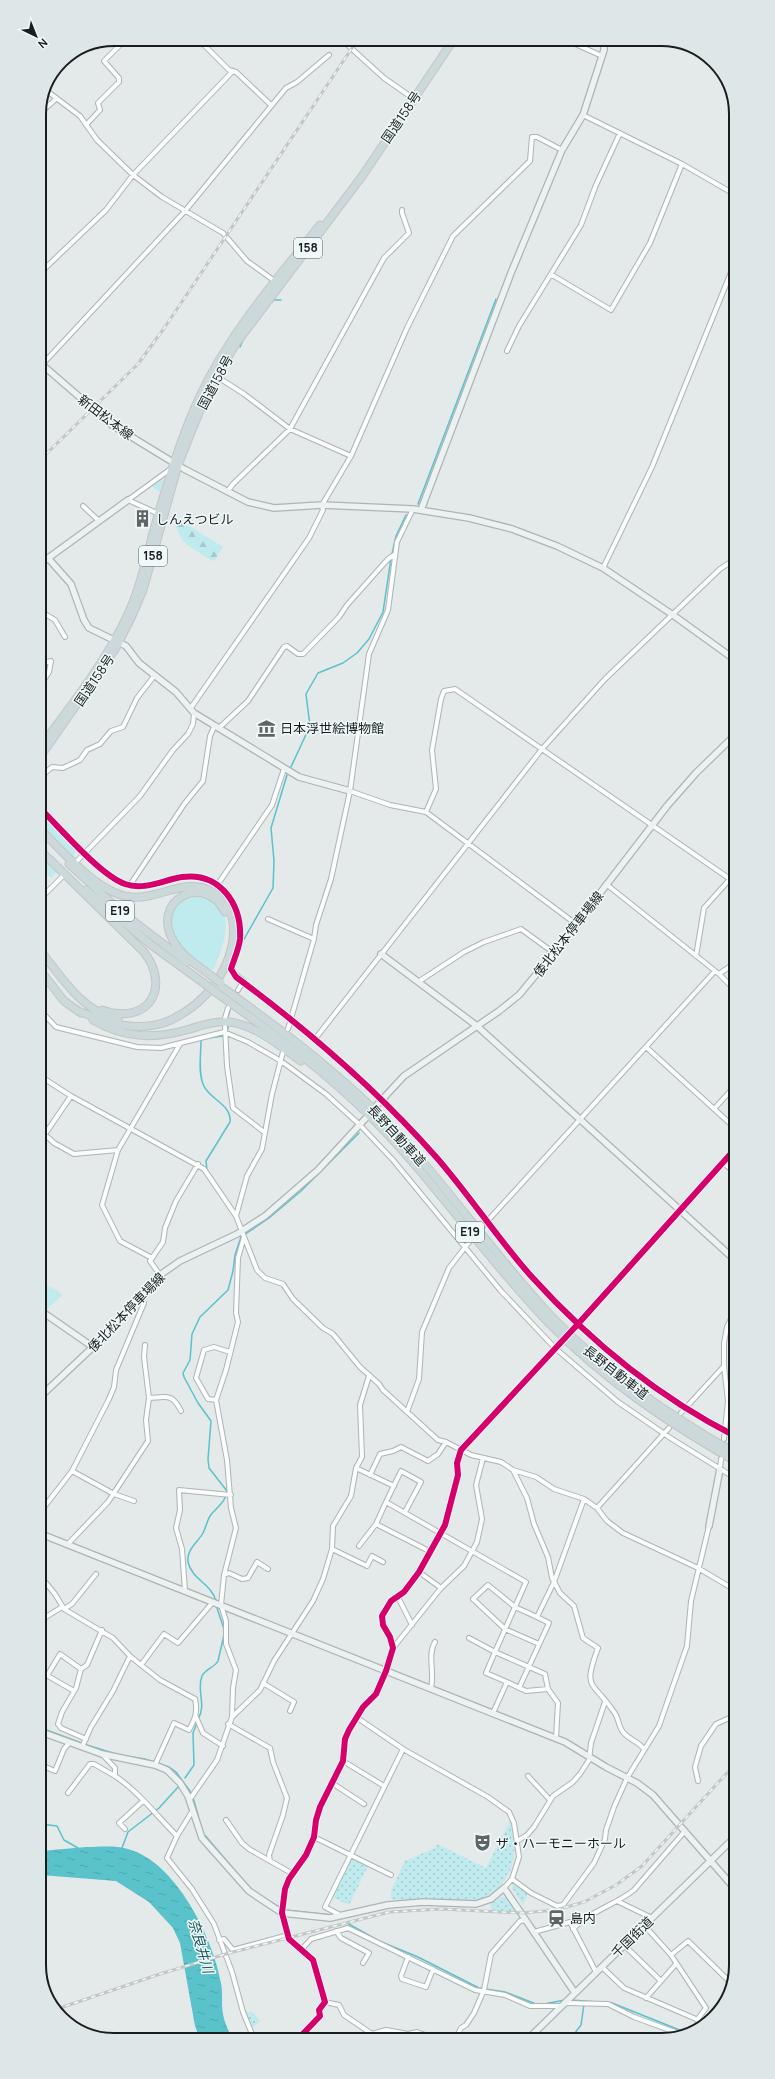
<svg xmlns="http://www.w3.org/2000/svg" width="775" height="2079" font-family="Manrope,'Noto Sans JP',sans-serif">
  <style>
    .green { fill: #bfeaee }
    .forest { fill: url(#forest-firs) }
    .park { fill: url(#park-dots) }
    .water { fill: url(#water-ripples) }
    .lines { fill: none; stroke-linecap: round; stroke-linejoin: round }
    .stream { stroke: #5ac2ca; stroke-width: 1.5 }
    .street-casing { stroke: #afb3b4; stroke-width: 6 }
    .secondary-casing { stroke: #afb3b4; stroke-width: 8 }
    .highway-casing { stroke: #c3c5c6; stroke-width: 9 }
    .street { stroke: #fbfcfc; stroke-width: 4 }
    .secondary { stroke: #ecf2f2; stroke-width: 5.5 }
    .highway { stroke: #cbd9da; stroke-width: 7 }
    .rail-casing { stroke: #c4c5c5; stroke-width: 3 }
    .rail { stroke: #eff9fa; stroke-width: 1.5; stroke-dasharray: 4.5; stroke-linecap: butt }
    .highway-bridge-casing { stroke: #c3c5c6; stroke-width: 9; stroke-linecap: butt }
    .highway-bridge { stroke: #cbd9da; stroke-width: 7 }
    .cycleway-casing { stroke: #eff9fa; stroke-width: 8 }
    .cycleway { stroke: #d6006c; stroke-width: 6 }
    .labels { text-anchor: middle; stroke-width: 3; stroke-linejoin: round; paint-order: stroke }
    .shield { fill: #eff9fa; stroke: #595f5f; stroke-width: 1 }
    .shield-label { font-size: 12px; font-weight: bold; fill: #191d1d }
    .street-label { font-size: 13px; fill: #191d1d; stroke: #eff9fa }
    .poi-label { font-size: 13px; fill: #191d1d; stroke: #eff9fa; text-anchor: start }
    .water-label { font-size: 14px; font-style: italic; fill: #1d555a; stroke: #eff9fa }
    .rim { fill: none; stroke: #191d1d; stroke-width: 2 }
  </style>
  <defs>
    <pattern id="forest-firs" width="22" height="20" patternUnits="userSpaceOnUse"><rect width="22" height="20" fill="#bfeaee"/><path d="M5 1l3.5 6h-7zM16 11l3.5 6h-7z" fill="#a4c8cc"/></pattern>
    <pattern id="park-dots" width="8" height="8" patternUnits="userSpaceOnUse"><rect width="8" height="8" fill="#bfeaee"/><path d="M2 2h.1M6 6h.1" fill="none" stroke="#a4c8cc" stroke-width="1.8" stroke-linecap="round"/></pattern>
    <pattern id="water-ripples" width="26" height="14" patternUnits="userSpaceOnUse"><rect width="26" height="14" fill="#5ac2ca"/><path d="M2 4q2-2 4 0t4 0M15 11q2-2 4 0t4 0" fill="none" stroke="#4ea6ad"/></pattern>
  </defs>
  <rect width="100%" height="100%" fill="#e4e9ea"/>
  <path class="green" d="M161,478L164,480L159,492L151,485Z
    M40,813L75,851L74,856L40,824Z
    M40,855L56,873L51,878L42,868L45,867L40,861Z
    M190,896C195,896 201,895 206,897C239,907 223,949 213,970C193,964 162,935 171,911C175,903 183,899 190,896Z
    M41,1283L58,1291L62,1295L46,1310L41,1306Z"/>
  <path class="forest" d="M175,517L223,547L214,561C211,560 188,546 185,543C180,539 177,527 173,521Z"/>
  <path class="park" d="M510,1821C517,1845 517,1868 499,1887C493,1893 487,1898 479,1900C461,1902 442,1899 424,1899C415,1898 397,1904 391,1898V1891L405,1861L435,1848L437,1844L486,1868Z
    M353,1859L368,1866L349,1905L332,1897L349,1861Z
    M514,1883L528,1893L523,1905L512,1888Z
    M501,1897L506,1898L515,1911H491V1904Z
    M245,2010L249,2013L251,2011L260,2021L252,2028Z"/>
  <path class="water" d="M86,1847C99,1847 115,1845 128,1849C176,1862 213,1938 221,1983C223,1993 221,2004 223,2014C224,2022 229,2031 232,2039H200L195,2026L180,1943L173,1928L149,1902L116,1881L41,1875V1851Z"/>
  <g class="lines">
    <path class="stream" d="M272,302L273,300H281
      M240,347L244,338
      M418,504L496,299
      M392,554L396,536L406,515
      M290,769L310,726L306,694L318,673L343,663L357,653L369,639L383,612L391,558
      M246,980L234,970L235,967L243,941L273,888L274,861L271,828L287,775
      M240,991L242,987
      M228,1017L230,1010
      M228,1029V1026
      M208,1038L223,1036
      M205,1039L201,1040C201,1054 198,1071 203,1084C208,1099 232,1104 230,1122L206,1161L207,1170L223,1194
      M216,1601C211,1583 192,1580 188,1562C186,1550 198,1542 203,1533C206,1527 207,1521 210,1516C217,1506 225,1504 227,1491L209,1468L208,1459L211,1421L198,1403L184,1377L183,1373L190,1360L192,1334L200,1317L228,1290L233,1271L235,1255L241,1237L269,1218L301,1191L359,1133
      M216,1605L224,1629
      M198,1719C207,1705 196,1690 202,1676C206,1668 214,1668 218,1661L224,1635
      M41,1728L87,1745L119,1755L145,1759L169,1767L176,1772L192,1794L203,1833L242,1879
      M185,1778L194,1765L193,1733L197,1723
      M41,1824L57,1826L64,1840L78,1848
      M122,1848L128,1832L159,1808L179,1786
      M264,1898L279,1907
      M285,1910L332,1915
      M347,1923L379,1941L418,1957L479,1988L505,1992L536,2004
      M571,2000L612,2003L687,2033
      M544,2004L565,2000
      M571,2038L581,2025L584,2004"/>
    <defs>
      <path id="street" d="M198,39L229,70L236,72L271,105
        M341,39L384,78L414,99
        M564,39L602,56
        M47,91L80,116L97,140L133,175L162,197L223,233L247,261L276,282
        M39,114L56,99
        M583,115L682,164L734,194
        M86,125L100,110L98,103L119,82V78L104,61L126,39
        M39,274L106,210L133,175L233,71
        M552,275L611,310L650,243L682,164
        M507,351L519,326L581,225L596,185L620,133
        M39,368L185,211L286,88L297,82L329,55
        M216,376L244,394L290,429L351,456
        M227,492L233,484L290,429L384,258L409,233L402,213V210
        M83,506L99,521
        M159,514L128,500L172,468
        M40,554L45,561
        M603,568L652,467L734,265
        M40,611L55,620L65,637
        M40,664L51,661L49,672L40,686
        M190,709L309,538L323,510L322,505L351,456L407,328L453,236L530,161L532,137H537L562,150
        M219,728L248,701L284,647L287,646L298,654H303L339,617L347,605L388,559L394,555
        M40,774H44L52,767L63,768L80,760L87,750L100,744L111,731L123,727L137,698L155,675
        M350,791L390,805L426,812L576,924
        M40,808C60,828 100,875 125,884C144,891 163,880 182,877C220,872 242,904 240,939C239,949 234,959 231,969L236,977C309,1031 377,1090 437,1158C470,1196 498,1239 531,1276C589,1340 658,1397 735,1436
        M426,812L436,789L432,750L441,699L444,691L455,689L730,879L734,880
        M78,860L140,796L173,750L188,734L193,724L194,713
        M218,884L272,805L284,769
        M606,884L719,974L735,990
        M130,885L185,803L203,781L210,736L215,725
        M40,899L62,877
        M268,919L314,939
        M696,956L704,908L730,879
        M719,974L735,963
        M418,982L464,952L484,942L521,929L554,953
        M238,990L243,982
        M40,1010L56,1027L137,1047L161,1048L224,1032L248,1042L281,1061L326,1094L360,1125L393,1160L501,1291L555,1348L618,1402L672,1439L735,1478
        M225,1018L228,1008
        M225,1027L227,1066L233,1108L264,1132
        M288,1029L314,939L316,925L331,879L350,791L369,654L388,610L397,542L413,509
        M315,1039L542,749L605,679L720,569L734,560
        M646,1047L735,1128
        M40,1076L71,1096L204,1169L236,1216L257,1270L265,1278L283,1284L293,1299L323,1328L333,1334L360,1367L379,1384L383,1390L438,1440L446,1442L471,1455L501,1462L513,1470L536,1477L554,1489L584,1499L597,1508L607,1521L623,1533L698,1568L735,1590
        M714,1109L735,1086
        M40,1130L54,1143L74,1154L118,1150
        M41,1140L71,1096
        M723,1163L735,1172
        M236,1216L247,1176L262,1149L272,1094L283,1052
        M482,1227L715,971
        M152,1258L120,1241L102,1205L118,1150L180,1044
        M160,1275L150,1261L163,1242L165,1228L176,1201L198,1164
        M572,1330L735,1149
        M728,1389L735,1388
        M149,1398C167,1397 172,1393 181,1411
        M216,1400L208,1399L196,1378L204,1350L214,1347L230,1352
        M407,1412L419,1379L422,1332L449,1268L470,1241
        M681,1413L724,1366
        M724,1439L728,1401L724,1366V1343L727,1327L735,1310
        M356,1468L394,1486
        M720,1469L721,1459
        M513,1470L527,1498L534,1524L548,1557L552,1578L560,1593L574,1606L583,1638L598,1648C582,1691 593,1680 614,1712C619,1718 618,1726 623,1732C628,1739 638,1741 644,1749
        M72,1471L114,1494L134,1501
        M370,1475L380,1454L393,1451L401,1447L428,1461L438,1454L446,1442
        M386,1502L401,1471L421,1482L405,1512
        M597,1508L669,1428
        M41,1511L72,1471L109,1399L114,1387L116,1370L144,1303L139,1299
        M67,1545L108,1502L148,1441L146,1420L149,1398L144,1357L145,1345
        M359,1546L376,1524
        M332,1549L367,1566L372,1556L383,1562
        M431,1552L376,1524L386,1502L526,1582L495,1652L469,1638
        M419,1572L441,1588
        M224,1575L229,1573L242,1579L248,1578L257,1562L268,1569
        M41,1577L55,1594L64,1609L113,1638L130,1656
        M185,1591L182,1549L176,1528L180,1510L179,1490L231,1495
        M398,1597L412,1625
        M64,1609L72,1604L96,1574
        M537,1617L515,1607L488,1585L473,1599L505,1629L539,1644
        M41,1620L62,1607
        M393,1648L441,1588L464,1566L477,1542L482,1519L476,1485L483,1458
        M141,1665L160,1680L195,1699C198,1712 195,1719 189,1730L174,1723L155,1765
        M81,1669L87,1665L102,1630
        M41,1672L74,1691
        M47,1676L60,1654L81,1669L76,1688L62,1712L58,1724L61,1728L86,1739
        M507,1682L526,1691L548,1689
        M263,1683L294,1702L290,1711
        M431,1688C435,1673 427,1655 435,1642
        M519,1688L549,1623L537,1617L554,1582L584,1499
        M493,1713L507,1682L486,1673L495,1652L545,1674L548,1689L558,1703L556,1738
        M196,1717L203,1733L223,1746
        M232,1717L233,1688L236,1670L226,1644V1621L221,1605L224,1575L236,1528L231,1508L227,1460L216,1400L226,1370L238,1322L236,1313L238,1258L244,1237
        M356,1717L403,1749L488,1797L509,1812L514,1823L519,1857L512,1879L504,1888
        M228,1724L270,1748L273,1762L287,1798L283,1815L269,1855L270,1861
        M82,1747L91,1727L113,1691L130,1656L141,1665L164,1634L178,1643L213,1602
        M102,1754L115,1768V1776C139,1792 157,1816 177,1836
        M343,1761L384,1786
        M41,1765L55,1771L64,1749L70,1742
        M528,1776L550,1800
        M698,1781L695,1767L701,1746L716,1724L736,1715
        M332,1783L364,1804
        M68,1793L90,1764H94L115,1776
        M190,1799L217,1760L232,1717L260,1690L274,1661L313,1601L323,1579L332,1549L333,1526L351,1496L356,1468L362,1457L360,1405L369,1376
        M193,1810L177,1836L167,1858L192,1889L214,1924L232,1972L243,2012L254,2039
        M226,1820L242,1843L249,1849L293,1874
        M125,1829L119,1823L143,1801
        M314,1837L391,1875
        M517,1841L527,1835L534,1827L553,1796L573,1782L580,1774L589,1760L591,1743L605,1702
        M512,1879L531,1893L557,1906L563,1905L594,1863L605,1839L606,1830L614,1807L627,1778L659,1726L687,1646L691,1601L709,1526
        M617,1901L652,1918
        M342,1916L325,1907L403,1749
        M644,1925L671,1955L706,2008L697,2020
        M573,1929C590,1911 615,1905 634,1890L685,1831
        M336,1931L341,1938L369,1953L363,1963
        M534,1932L570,1922L596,1972
        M219,1940L224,1939L233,1950L288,1935
        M624,1945L661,1981
        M301,1950L311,1939L348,1928L475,1990L505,1995L530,2006H562
        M671,1955L688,1941L730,1982
        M408,1957L401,1976L402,1979L426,1987L433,1969
        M602,1967L624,1988L703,2022
        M646,1998L676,1964
        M325,2002L339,2005L344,2015L372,2034L386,2030L408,2034L417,2032L433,2038
        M566,2003L608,2004L634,2017L683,2035
        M456,2038L461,2028L466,2025L474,2013L484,1990L491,1954L520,1921L526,1920
        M298,2039L320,2016L319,2010L325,2002L313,1960L289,1939L282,1913L285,1889L289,1879L306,1855L314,1837L316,1820L320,1807L343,1761L345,1739L349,1730L363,1707L376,1694L386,1671L393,1648L390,1637L383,1625L382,1616L391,1601L404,1592L409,1587L431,1552L445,1525L458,1475L457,1463L461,1450L561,1342
        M139,2040L152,2036"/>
      <path id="secondary" d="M39,362L112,425L184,469L248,502L274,508L322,505L413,509L469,518L512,529L557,546L603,568L673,615L734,659
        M421,510L511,273L562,150L583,115L604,50V39
        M48,558L71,584L84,620L89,628L126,646L139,663L176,692L194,713L299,777L350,791
        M40,564L128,500
        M381,954L477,1026L735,1260
        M377,1105L404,1076L499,1011L519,995L554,953L667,806L696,773L734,736
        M41,1311L93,1347
        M41,1396L93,1347L160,1275L180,1261L237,1234L265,1216L318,1170L365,1119
        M709,1526L720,1469
        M41,1534L565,1742L606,1767L637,1783L653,1795L736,1890
        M41,1732L102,1754L155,1765L167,1770L180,1783L188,1796L202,1838L249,1891L282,1913L330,1918L388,1905L423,1902L476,1904L491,1899L504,1888L575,1993
        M529,2038L736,1836"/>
      <path id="highway" d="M40,748C71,705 106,662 128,614C140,588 146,560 153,533C166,487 179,442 199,398C229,334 276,280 320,225
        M40,757L116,648L132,616L143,590L178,465L205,398L235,345L363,175L454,39
        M40,829C62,851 99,894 131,897C159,900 186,876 213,892C247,913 233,961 213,986C202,1001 187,1012 171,1020C138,1034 110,1023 78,1011
        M41,845L40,850L144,952C172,989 147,1026 102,1010
        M69,864L124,914L187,962
        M86,890L150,944L205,984
        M40,950C62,978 82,1011 118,1020
        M40,970L64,1001L81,1013
        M210,975C197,965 182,956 174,942C149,901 204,871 225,912
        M219,985C283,1031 346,1078 400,1136C453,1194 498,1260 552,1317C605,1372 669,1415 735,1453
        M214,991C270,1031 326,1071 374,1120C437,1184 486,1258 548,1322C603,1379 667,1422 735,1461
        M93,1020C125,1039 156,1039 190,1029C203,1025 215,1021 229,1022C256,1025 280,1046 301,1061"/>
    </defs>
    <use href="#street" class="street-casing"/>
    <use href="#secondary" class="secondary-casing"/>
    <use href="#highway" class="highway-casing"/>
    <use href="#street" class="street"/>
    <use href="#secondary" class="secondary"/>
    <use href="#highway" class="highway"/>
    <defs>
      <path id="rail" d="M40,460L138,364L165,327L358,39
        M57,2009L160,1974L229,1953L389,1912L441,1909L522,1913L556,1910L584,1902L616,1885L642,1866L736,1763"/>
    </defs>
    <use href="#rail" class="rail-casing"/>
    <use href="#rail" class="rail"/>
    <defs>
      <path id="highway-bridge" d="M210,975L221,983
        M205,984L214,991"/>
    </defs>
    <use href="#highway-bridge" class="highway-bridge-casing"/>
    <use href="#highway-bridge" class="highway-bridge"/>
    <defs>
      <path id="cycleway" d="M40,808C60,828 100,875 125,884C144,891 163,880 182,877C220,872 242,904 240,939C239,949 234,959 231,969L236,977C309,1031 377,1090 437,1158C470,1196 498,1239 531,1276C589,1340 658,1397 735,1436
        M298,2039L320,2016L319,2010L325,2002L313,1960L289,1939L282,1913L285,1889L289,1879L306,1855L314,1837L316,1820L320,1807L343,1761L345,1739L349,1730L363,1707L376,1694L386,1671L393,1648L390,1637L383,1625L382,1616L391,1601L404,1592L419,1572L445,1525L458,1475L457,1463L461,1450L578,1324L735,1149"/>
    </defs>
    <use href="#cycleway" class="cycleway-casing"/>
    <use href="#cycleway" class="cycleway"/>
  </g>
  <defs>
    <symbol id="building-bare" viewBox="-9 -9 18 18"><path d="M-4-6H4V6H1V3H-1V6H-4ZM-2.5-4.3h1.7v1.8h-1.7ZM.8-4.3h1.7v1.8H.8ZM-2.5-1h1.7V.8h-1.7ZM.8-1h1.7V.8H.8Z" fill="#606465" stroke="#eff9fa" stroke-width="2.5" paint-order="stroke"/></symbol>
    <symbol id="museum-bare" viewBox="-9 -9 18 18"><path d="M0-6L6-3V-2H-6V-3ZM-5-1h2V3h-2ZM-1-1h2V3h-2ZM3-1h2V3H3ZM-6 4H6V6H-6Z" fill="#606465" stroke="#eff9fa" stroke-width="2.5" paint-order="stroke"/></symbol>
    <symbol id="theatre-bare" viewBox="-9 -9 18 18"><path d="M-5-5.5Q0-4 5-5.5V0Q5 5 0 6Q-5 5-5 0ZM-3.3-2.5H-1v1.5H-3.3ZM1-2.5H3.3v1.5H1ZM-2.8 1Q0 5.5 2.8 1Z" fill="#606465" stroke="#eff9fa" stroke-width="2.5" paint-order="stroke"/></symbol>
    <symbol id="station-bare" viewBox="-9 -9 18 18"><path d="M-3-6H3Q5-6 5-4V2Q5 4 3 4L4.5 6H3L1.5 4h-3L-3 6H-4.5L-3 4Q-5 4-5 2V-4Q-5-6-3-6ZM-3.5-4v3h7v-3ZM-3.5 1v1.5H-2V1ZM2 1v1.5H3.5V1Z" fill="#606465" stroke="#eff9fa" stroke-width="2.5" paint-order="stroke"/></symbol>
  </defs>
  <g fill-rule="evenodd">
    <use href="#building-bare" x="130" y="506" width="25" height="25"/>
    <use href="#museum-bare" x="254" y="716" width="25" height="25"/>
    <use href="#theatre-bare" x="470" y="1830" width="25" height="25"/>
    <use href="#station-bare" x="544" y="1906" width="25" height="25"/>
  </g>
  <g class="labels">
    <g class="shield">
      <rect x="294" y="238" width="28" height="20" rx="3"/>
      <rect x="139" y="546" width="28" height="20" rx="3"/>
      <rect x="106" y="901" width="28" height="20" rx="3"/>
      <rect x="456" y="1222" width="28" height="20" rx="3"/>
    </g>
    <g class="shield-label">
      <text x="308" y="252">158</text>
      <text x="153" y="560">158</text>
      <text x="120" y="915">E19</text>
      <text x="470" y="1236">E19</text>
    </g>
    <g class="street-label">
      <text transform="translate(401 117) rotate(-56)" y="5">国道158号</text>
      <text transform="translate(215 382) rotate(-62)" y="5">国道158号</text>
      <text transform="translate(106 417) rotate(37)" y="5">新田松本線</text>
      <text transform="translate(94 680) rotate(-56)" y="5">国道158号</text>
      <text transform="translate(568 934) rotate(-52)" y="5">倭北松本停車場線</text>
      <text transform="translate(397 1135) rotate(47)" y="5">長野自動車道</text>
      <text transform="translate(126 1312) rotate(-46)" y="5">倭北松本停車場線</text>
      <text transform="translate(616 1372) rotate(38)" y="5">長野自動車道</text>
      <text transform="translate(632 1937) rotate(-44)" y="5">千国街道</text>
    </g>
    <g class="poi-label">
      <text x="156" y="524">しんえつビル</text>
      <text x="280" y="733">日本浮世絵博物館</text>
      <text x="496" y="1848">ザ・ハーモニーホール</text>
      <text x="570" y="1923">島内</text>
    </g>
    <g class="water-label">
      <text transform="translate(201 1946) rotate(74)" y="5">奈良井川</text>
    </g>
  </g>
  <path d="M0 0H775V2079H0ZM114 46H661A68 68 0 0 1 729 114V1965A68 68 0 0 1 661 2033H114A68 68 0 0 1 46 1965V114A68 68 0 0 1 114 46Z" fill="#dee7e8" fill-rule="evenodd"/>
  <path class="rim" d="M114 46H661A68 68 0 0 1 729 114V1965A68 68 0 0 1 661 2033H114A68 68 0 0 1 46 1965V114A68 68 0 0 1 114 46Z"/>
  <g transform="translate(36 36) rotate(137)" stroke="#eff9fa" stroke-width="3" paint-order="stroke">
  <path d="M0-3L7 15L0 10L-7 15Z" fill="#191d1d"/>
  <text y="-6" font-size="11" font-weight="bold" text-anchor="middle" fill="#191d1d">N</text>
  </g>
</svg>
